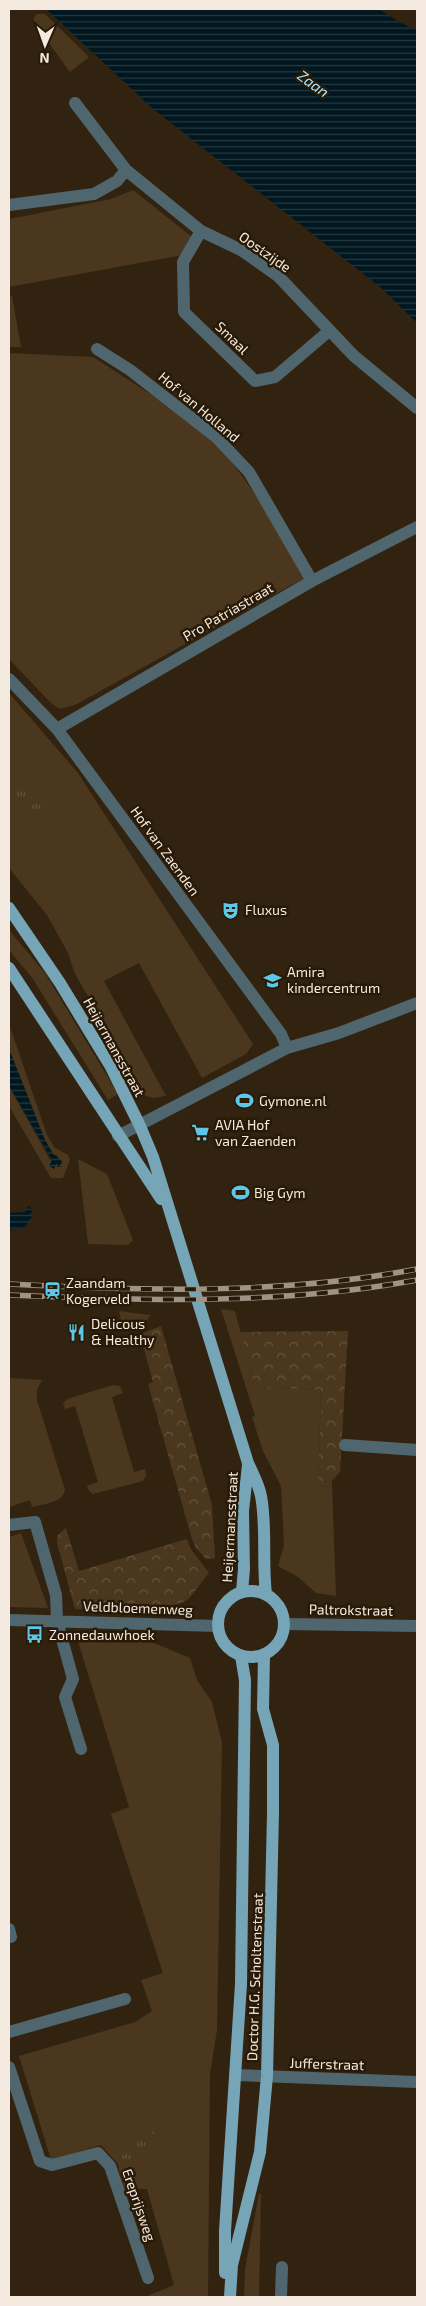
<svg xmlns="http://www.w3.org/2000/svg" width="426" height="2306" font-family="'Exo 2',sans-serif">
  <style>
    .grass { fill: #4a371e }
    .forest { fill: url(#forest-crowns) }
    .park { fill: url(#park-tufts) }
    .water { fill: url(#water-rules) }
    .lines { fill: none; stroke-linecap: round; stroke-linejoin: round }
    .minor { stroke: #4f666e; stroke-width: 12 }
    .major { stroke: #75a5b6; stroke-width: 12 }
    .rail-casing { stroke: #9f9385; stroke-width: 5.5 }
    .rail { stroke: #281a07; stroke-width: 4; stroke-dasharray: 11; stroke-linecap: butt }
    .labels { text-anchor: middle; stroke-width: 5; stroke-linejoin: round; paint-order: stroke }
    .street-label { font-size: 14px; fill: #f4eadf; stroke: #281a07 }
    .poi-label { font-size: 14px; fill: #f4eadf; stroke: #281a07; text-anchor: start }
    .water-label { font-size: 15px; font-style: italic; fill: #a0e7ff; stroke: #281a07 }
  </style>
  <defs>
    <pattern id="forest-crowns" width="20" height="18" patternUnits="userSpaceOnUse" patternTransform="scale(1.25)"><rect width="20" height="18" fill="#4a371e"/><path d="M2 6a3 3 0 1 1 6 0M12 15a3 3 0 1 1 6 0" fill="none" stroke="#65543e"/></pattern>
    <pattern id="park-tufts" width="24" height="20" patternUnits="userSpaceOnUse" patternTransform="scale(1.25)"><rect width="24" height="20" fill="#4a371e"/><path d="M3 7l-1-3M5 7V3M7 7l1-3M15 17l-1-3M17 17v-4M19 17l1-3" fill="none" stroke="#65543e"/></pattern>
    <pattern id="water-rules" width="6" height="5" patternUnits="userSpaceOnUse" patternTransform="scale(1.25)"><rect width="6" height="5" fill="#001720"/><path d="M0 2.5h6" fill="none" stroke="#263940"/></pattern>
  </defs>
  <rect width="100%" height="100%" fill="#322311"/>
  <path class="grass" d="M36,14H45L89,57L70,72L33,21Z
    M133,190L192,237L186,253L177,256L9,287V219L111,199Z
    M12,296L21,347H9V297Z
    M9,353L93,357L192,421L228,456L302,562L306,577L75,705L60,709L51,703L9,659Z
    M9,693L78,773L253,1044L246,1054L202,1078L139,963L104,981L166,1096L153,1098L143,1095L135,1087L112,1038L75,974L68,953L47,915L9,868Z
    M9,930L45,973L118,1094L108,1100L33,979L9,950Z
    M9,1024L47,1135L54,1147L68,1155L70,1160L63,1178H51L9,1106V1086L50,1160L58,1164V1167V1156L53,1154L45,1140L9,1049Z
    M78,1159L107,1174L133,1240L128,1245L88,1244Z
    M221,1309L235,1311L255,1387L321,1390L318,1487L332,1486L336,1596L316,1593L298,1577L278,1566L284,1545L281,1486L263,1451L252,1417L255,1416Z
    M119,1311L151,1315L144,1323L123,1330Z
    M9,1378L42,1380L37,1390V1400L65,1490C63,1503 43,1504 32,1507L30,1500L9,1507Z
    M113,1385L120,1386L123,1393L112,1397L134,1472L145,1469L146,1476L143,1481L93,1494L89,1491L87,1486L98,1482L75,1406L65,1409L63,1404L67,1399Z
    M21,1533L48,1608L9,1607V1537Z
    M77,1638L154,1643L190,1658L197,1680L212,1702L222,1742L217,2030L210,2074L208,2297H145L174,2285L147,2189H123L118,2164L101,2145L51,2160L19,2056L135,2022L152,2011L141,1980L163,1973L111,1814L129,1807Z
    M259,2194H261L259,2297H244L245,2269Z"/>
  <path class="forest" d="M161,1326L212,1505L215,1558L206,1559L196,1548L192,1539L148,1384L153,1382L140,1334Z
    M348,1331L340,1472L332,1481V1486L318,1487L321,1390L255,1387L240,1332Z
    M66,1528L79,1571L187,1539L190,1548L209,1573C203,1579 192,1597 187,1600C171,1611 97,1609 75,1609L57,1543V1536Z"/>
  <path class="park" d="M27,778L50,806L33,819L10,791Z
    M155,2131L161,2152L121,2161L115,2141Z"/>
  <path class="water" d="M46,9H379L399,22L417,30V323L380,287L152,108Z
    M9,1049L45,1140L53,1154L62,1161L60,1167H57V1163L54,1169L49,1166L52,1160L9,1086Z
    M28,1206L33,1209L30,1215H33L24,1228L9,1230V1213L25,1212Z"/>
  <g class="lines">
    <path class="minor" d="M75,103L126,170L201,231L241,250L278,276L354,356L417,408
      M9,205L94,194L117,181L126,170
      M201,231L183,262L184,312L255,381L275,377L329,331
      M97,349L130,370L216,437L249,472L312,581
      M9,679L57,729L281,1034L287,1048
      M57,729L312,581L417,527
      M118,1136L287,1048L339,1033L417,1003
      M345,1445L417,1450
      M9,1525L35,1522L56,1595L57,1621L73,1679L65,1697L81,1749
      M9,1620L217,1626
      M285,1624L417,1626
      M9,1929L11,1937H9
      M9,2032L125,1999
      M9,2067L40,2161L52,2165L98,2153L110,2166L148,2278
      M236,2075L417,2082
      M281,2297L282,2267"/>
    <path class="major" d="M9,908L60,983L111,1067L140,1126L153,1157L248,1463C253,1474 259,1485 261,1496C267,1528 262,1562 266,1594
      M9,968L161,1199
      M218 1624a33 33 0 1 1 66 0a33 33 0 1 1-66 0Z
      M242,1592L244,1569L243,1511L248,1465
      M225,2273V2231L241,1984L245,1680L241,1656
      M230,2297L232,2265L260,2152L267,2076L273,1813V1745L263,1709L264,1655"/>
    <defs>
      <path id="rail" d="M9,1284C145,1291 282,1295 417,1269
        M9,1295C146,1301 282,1305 417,1280"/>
    </defs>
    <use href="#rail" class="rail-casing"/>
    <use href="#rail" class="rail"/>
  </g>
  <defs>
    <symbol id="theatre-bare" viewBox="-9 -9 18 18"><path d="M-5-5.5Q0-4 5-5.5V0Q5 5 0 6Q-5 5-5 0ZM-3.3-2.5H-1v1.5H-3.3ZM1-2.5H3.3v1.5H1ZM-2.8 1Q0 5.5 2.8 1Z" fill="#5cc7e8" stroke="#281a07" stroke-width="2.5" paint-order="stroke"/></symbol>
    <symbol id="school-bare" viewBox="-9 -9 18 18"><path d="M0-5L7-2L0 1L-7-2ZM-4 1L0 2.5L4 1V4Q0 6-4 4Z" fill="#5cc7e8" stroke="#281a07" stroke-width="2.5" paint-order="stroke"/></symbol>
    <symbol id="stadium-bare" viewBox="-9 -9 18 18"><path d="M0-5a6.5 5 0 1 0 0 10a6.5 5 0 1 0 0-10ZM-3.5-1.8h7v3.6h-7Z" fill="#5cc7e8" stroke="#281a07" stroke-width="2.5" paint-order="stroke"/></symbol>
    <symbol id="supermarket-bare" viewBox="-9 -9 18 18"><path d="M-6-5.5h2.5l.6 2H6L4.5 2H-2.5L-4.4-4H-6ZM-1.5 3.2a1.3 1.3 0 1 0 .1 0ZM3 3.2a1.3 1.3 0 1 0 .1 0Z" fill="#5cc7e8" stroke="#281a07" stroke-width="2.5" paint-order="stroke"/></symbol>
    <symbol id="station-bare" viewBox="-9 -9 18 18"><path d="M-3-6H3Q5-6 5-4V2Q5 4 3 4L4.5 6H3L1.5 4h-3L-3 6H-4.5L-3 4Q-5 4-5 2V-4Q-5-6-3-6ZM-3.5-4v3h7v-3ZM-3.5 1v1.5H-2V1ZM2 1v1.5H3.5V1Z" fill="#5cc7e8" stroke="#281a07" stroke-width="2.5" paint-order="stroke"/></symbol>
    <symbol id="restaurant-bare" viewBox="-9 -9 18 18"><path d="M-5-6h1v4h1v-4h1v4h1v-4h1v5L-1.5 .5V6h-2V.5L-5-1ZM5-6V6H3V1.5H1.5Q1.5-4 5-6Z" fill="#5cc7e8" stroke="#281a07" stroke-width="2.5" paint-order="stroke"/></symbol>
    <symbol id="bus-bare" viewBox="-9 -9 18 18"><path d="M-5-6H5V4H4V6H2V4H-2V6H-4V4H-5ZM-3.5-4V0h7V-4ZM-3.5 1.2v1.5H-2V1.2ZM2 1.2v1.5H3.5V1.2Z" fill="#5cc7e8" stroke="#281a07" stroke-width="2.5" paint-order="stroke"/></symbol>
  </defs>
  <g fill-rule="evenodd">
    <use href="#theatre-bare" x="218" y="898" width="25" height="25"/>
    <use href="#school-bare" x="260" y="968" width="25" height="25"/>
    <use href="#stadium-bare" x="232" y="1088" width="25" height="25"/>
    <use href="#supermarket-bare" x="188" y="1120" width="25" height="25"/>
    <use href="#stadium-bare" x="228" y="1180" width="25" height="25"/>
    <use href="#station-bare" x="40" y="1278" width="25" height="25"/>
    <use href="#restaurant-bare" x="64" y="1320" width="25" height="25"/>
    <use href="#bus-bare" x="22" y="1622" width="25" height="25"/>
  </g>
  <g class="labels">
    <g class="street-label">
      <text transform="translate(265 252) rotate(35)" y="5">Oostzijde</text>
      <text transform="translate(232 338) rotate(44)" y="5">Smaal</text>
      <text transform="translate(199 407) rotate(40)" y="5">Hof van Holland</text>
      <text transform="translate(228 612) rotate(-30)" y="5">Pro Patriastraat</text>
      <text transform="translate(165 851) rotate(54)" y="5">Hof van Zaenden</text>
      <text transform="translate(114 1047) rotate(61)" y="5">Heijermansstraat</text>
      <text transform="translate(230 1527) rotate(-87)" y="5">Heijermansstraat</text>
      <text transform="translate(138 1608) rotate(2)" y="5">Veldbloemenweg</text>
      <text transform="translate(351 1610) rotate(1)" y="5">Paltrokstraat</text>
      <text transform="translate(255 1977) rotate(-88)" y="5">Doctor H.G. Scholtenstraat</text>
      <text transform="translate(327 2064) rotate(2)" y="5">Jufferstraat</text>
      <text transform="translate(139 2205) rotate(71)" y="5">Ereprijsweg</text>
    </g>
    <g class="poi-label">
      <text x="245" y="915">Fluxus</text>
      <text x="287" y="977">Amira<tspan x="287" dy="16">kindercentrum</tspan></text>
      <text x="259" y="1106">Gymone.nl</text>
      <text x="215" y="1130">AVIA Hof<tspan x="215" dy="16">van Zaenden</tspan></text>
      <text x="254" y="1198">Big Gym</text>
      <text x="66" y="1288">Zaandam<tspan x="66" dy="16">Kogerveld</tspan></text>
      <text x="91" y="1329">Delicous<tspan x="91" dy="16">&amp; Healthy</tspan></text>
      <text x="49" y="1640">Zonnedauwhoek</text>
    </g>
    <g class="water-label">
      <text transform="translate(313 84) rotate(36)" y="5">Zaan</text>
    </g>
  </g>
  <rect width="426" height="2306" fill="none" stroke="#f4eadf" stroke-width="20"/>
  <g transform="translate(45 45) rotate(182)" stroke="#281a07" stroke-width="4" paint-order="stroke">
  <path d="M0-4L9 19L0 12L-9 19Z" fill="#f4eadf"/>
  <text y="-8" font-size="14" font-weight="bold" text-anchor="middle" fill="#f4eadf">N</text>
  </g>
</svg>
